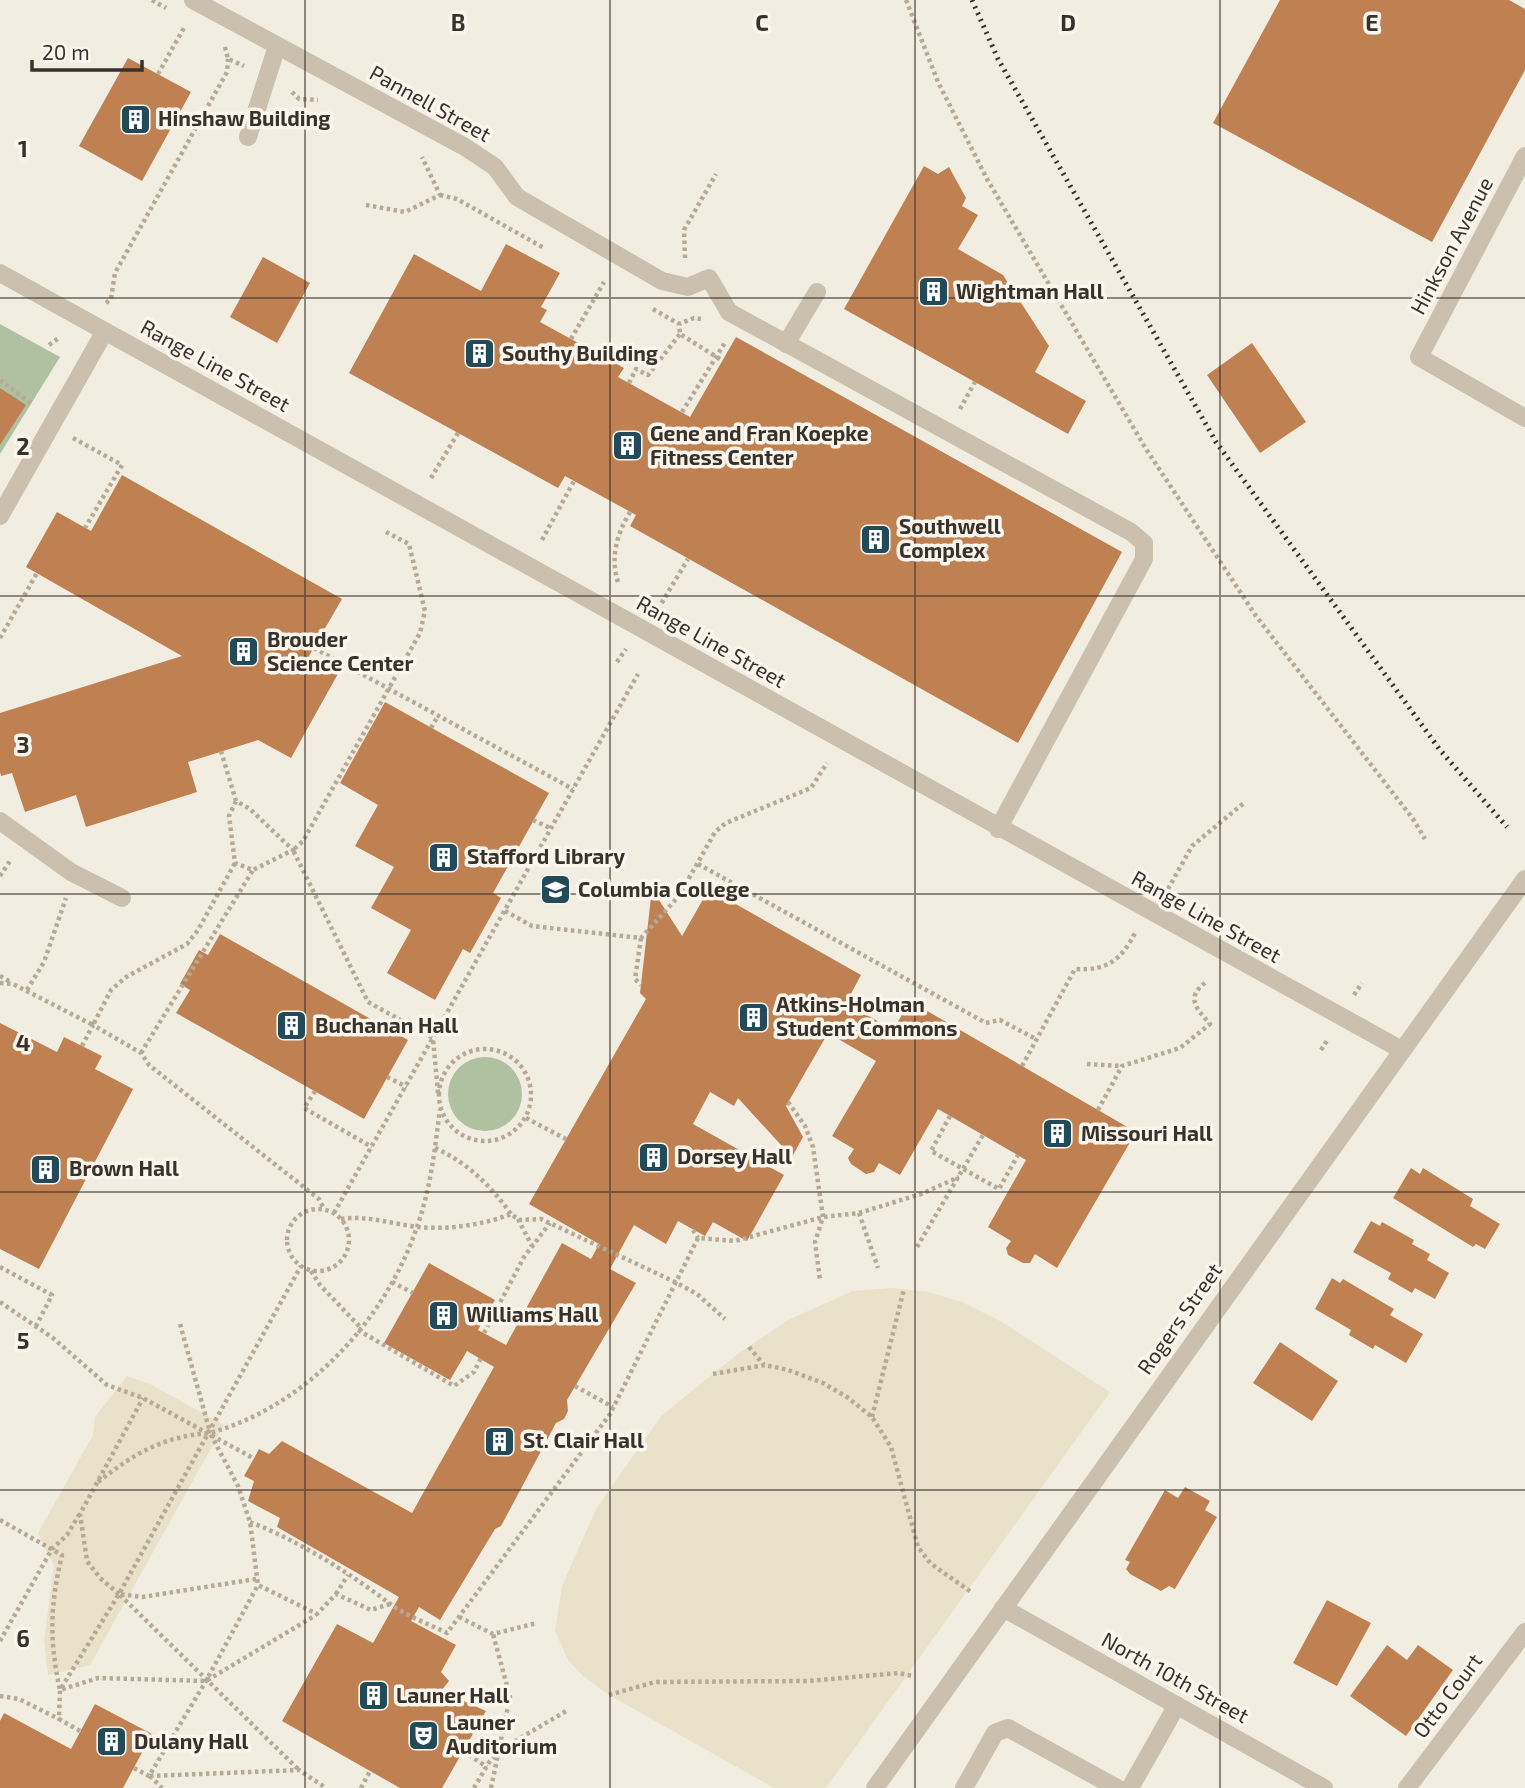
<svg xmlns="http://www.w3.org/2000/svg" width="1525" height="1788" font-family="'Exo 2',sans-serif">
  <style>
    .green { fill: #b0c1a1 }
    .plaza { fill: #e9e1c9 }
    .building { fill: #bf8152 }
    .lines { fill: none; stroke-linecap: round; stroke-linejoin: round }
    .path { stroke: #b6aa97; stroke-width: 4.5; stroke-dasharray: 3.5 3.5; stroke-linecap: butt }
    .minor { stroke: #cac0ad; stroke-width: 18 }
    .rail { stroke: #39322b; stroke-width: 5; stroke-dasharray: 2 5; stroke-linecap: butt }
    .grid { fill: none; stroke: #39322b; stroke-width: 2; stroke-opacity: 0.55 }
    .labels { text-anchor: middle; stroke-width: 7; stroke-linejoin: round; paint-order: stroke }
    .street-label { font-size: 21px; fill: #39322b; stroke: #faf6ed }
    .poi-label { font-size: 21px; font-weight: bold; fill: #39322b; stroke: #faf6ed; text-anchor: start }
    .grid-label { font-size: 23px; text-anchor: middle; font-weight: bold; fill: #39322b; stroke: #faf6ed; stroke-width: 7; stroke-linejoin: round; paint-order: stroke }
  </style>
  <rect width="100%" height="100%" fill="#f2ede1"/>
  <path class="green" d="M0,324L60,357L0,454Z
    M448 1094a37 37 0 1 1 74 0a37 37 0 1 1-74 0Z"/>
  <path class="plaza" d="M892,1288L928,1292L962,1302L1000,1321L1110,1392L826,1788H774L609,1695L582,1675L568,1660L555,1631L562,1586L596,1509L661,1416L735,1356L788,1320L853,1291Z
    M127,1376L150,1384L224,1425L90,1665L48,1675L44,1640L54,1566L38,1533L93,1435L95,1417Z"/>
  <path class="building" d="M1280,0H1509L1525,9V70L1432,242L1213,123Z
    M128,58L191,92L142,181L79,146Z
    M924,166L938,174L949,167L966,198L962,206L978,215L958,249L1003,275L1049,346L1035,372L1086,401L1068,434L844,309Z
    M506,244L560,273L541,307L547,310L540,322L624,368L618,377L690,417L736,337L1122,552L1018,743L630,526L636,515L565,476L558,488L349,373L414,254L481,291Z
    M263,257L310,283L277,343L230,317Z
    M1252,343L1306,422L1260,453L1207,375Z
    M0,388L26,405L0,445Z
    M122,475L342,599L309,656L339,672L291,758L258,740L188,762L197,792L86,827L76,795L25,812L12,773L1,776L0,772V713L182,656L26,567L57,512L91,531Z
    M385,702L549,793L493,893L501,898L470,953L463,949L435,1000L387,973L411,930L371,908L394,867L355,846L378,805L340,783Z
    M652,889L682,936L709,889L861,975L846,1003L893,1030L910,1001L1136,1132L1057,1268L1035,1254L1030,1263H1023L1008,1255L1006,1248L1011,1241L988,1227L1026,1160L938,1109L900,1175L879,1163L874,1172L866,1174L851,1164L848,1158L854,1149L832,1136L876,1061L828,1033L786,1106L803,1137L792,1157L738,1098L734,1106L710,1092L693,1124L784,1175L747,1241L713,1222L705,1236L678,1221L666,1244L634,1225L610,1269L636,1283L567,1400L568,1411L564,1419L556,1423L501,1526L495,1529L440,1620L419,1607L411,1621L456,1645L441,1672L449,1681L441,1691L486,1711L442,1788H400L282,1721L337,1624L373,1643L399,1597L277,1527L280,1518L248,1501L254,1481L244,1476L259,1449L269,1454L282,1441L412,1513L494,1367L467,1351L450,1380L384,1343L429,1263L495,1300L478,1330L506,1345L562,1243L591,1259L599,1244L529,1204L646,999L640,993Z
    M220,934L408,1040L364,1119L176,1013L190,990L180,984L199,950L208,955Z
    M0,1023L57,1052L64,1037L102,1056L95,1069L133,1089L39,1269L0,1249Z
    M1411,1168L1420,1174L1423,1168L1473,1199L1470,1206L1500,1224L1485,1249L1476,1244L1473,1247L1393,1198Z
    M1371,1221L1380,1226L1382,1222L1414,1240L1412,1244L1430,1254L1427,1260L1449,1273L1435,1299L1415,1288L1412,1293L1388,1279L1391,1273L1353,1252Z
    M1332,1278L1340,1283L1343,1279L1394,1309L1390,1315L1423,1334L1406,1363L1375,1345L1373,1349L1349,1335L1351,1330L1315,1309Z
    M1280,1342L1338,1381L1312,1421L1253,1383Z
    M1185,1487L1210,1501L1205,1510L1217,1517L1175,1589L1169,1586L1161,1591L1130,1574L1126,1569L1130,1562L1125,1560L1165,1490L1178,1498Z
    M1327,1600L1371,1623L1337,1686L1293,1663Z
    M1387,1645L1407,1660L1418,1645L1453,1670L1406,1736L1350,1696Z
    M95,1704L152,1734L123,1788H0V1721L4,1713L71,1749Z"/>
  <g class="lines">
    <path class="path" d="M152,0L166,8
      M906,0L938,82L987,179L1146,449L1256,616L1413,819L1425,839
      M225,47L228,59L244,66
      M158,74L185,26
      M292,92L299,99L318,100
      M440,195L457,199L544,248
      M366,205L405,212L440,195L422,157
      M685,258L684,230L716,174
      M106,303L111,299L115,273L227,72L228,59
      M653,309L679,324
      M701,319L694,318L679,324L680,334L723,361
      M571,339L604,282
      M49,345L60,337
      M0,380L32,404
      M629,383L636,369L648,375L680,334
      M960,409L975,382
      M682,412L726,341
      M73,438L122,465L85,528
      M431,478L458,433
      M386,532L409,544L425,611L420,633L303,841L293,850L368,1002L433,1038L438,1093
      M542,540L574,481
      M618,582C610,557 617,534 630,512
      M658,609L688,559
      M0,638L37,573
      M314,648L573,789
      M617,662L626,649
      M431,728L438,716
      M221,751L236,801L250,809L293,850L253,870L235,863L229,816L236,801
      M533,820L552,829
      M698,864L986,1023L1000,1020L1036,1039
      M0,876L10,861
      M1168,889L1192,846L1245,802
      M505,911L532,926L641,938L679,896L715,832L726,823L811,788L827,763
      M641,938L635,979L641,985
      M0,976L12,983
      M0,983L13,984L93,1025L111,990L126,977L187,944L198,930L235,863
      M27,990L44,962L66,898
      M1354,995L1362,983
      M82,1046L93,1025L141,1053L149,1065L319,1199L324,1209
      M439 1095a46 46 0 1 1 92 0a46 46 0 1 1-92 0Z
      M1321,1050L1328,1039
      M141,1053L253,870
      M1087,1064L1121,1066
      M1022,1066L1075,969C1107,971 1121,960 1135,933
      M387,1077L407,1087
      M315,1091L304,1108L372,1147
      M788,1102L805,1126L813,1147L823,1217L815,1242L820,1280
      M1098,1110L1122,1066L1180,1048L1210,1024C1197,1009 1185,998 1205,983
      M950,1116L931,1151L999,1189L1018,1155
      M526,1118L566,1139
      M435,1148C468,1163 490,1185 511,1214
      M287 1240a31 31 0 1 1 62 0a31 31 0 1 1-62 0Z
      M334,1213L638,674
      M859,1213L878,1268
      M341,1219C367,1215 392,1224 418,1227C448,1230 483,1225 511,1214L519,1220L541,1219L675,1282L697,1294L725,1319
      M518,1219L532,1246
      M693,1230L698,1238
      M917,1247L983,1135
      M0,1267L52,1295L36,1326
      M311,1271L320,1285L361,1328
      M392,1282L413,1293
      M0,1302L53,1338L107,1385L143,1398L253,1458
      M180,1324L210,1432
      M358,1330L454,1386L474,1372L481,1358
      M484,1333L524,1257L550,1223
      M749,1347L764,1365
      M713,1374L765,1365L788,1370L823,1383L847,1397L872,1417L891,1447L918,1547L930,1563L971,1592
      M575,1386L613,1407
      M872,1417L904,1289
      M98,1482C135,1453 162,1437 209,1433
      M0,1520L62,1555C50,1605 49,1640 60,1690L98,1678L206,1681L316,1615
      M250,1522C299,1541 348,1572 389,1603C406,1616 429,1624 447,1633L610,1414L698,1238L735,1241L823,1217L859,1213L921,1194L959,1177
      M256,1579L142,1597L119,1594L299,1770
      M119,1594L100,1578L87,1561L80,1514L143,1398
      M336,1594L348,1575
      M390,1604L371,1610L336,1594L317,1614L258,1585L250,1522L238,1486L210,1433C307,1406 387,1319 418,1224C431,1186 435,1148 440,1109
      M459,1617L493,1634L537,1623
      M0,1641L52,1549L67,1535L79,1515
      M609,1695L655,1682L808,1681L899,1673L912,1676
      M0,1696L19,1699L59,1719
      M80,1731L59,1719L60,1690L119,1594L301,1266
      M463,1751L487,1767
      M134,1768L149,1776L206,1681L258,1585
      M150,1776L299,1770L326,1788
      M150,1776L162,1788
      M361,1788L370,1771
      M474,1788L490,1761L505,1747L568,1710
      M491,1788L510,1697L493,1634"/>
    <path class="minor" d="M193,0L465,147L495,167L517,197L662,281L688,287L709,278L729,312L1131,532L1144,543V559L998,829
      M248,137L277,46
      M1525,156L1419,357L1525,418
      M0,273L1400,1049
      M786,344L817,292
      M0,516L105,331
      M0,821L71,872L122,898
      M1003,1608L1324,1788
      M875,1788L1525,879
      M964,1788L995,1733L1008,1728L1117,1788
      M1130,1788L1177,1705
      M1407,1788L1525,1632"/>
    <path class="rail" d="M972,0L998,59L1216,442L1440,750L1507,827"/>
  </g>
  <path class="grid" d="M305,0V1788M610,0V1788M915,0V1788M1220,0V1788M0,298H1525M0,596H1525M0,894H1525M0,1192H1525M0,1490H1525"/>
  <defs>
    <symbol id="building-square" viewBox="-11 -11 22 22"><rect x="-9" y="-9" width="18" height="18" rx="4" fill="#234a58" stroke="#faf6ed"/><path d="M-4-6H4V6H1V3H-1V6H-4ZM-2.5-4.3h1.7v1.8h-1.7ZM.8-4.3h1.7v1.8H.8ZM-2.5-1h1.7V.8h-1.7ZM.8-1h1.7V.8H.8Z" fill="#fff"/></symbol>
    <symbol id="university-square" viewBox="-11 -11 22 22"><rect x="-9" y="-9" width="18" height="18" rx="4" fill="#234a58" stroke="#faf6ed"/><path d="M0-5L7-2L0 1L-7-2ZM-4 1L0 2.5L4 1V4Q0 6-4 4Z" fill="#fff"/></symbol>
    <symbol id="theatre-square" viewBox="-11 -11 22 22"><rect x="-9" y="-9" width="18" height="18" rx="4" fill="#234a58" stroke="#faf6ed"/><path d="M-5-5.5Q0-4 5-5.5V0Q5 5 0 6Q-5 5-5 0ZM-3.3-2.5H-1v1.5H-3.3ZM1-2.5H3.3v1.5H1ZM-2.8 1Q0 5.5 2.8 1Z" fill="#fff"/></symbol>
  </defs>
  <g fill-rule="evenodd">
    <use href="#building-square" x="118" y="102" width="35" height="35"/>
    <use href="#building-square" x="916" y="274" width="35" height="35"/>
    <use href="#building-square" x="462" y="336" width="35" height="35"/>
    <use href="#building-square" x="610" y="428" width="35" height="35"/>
    <use href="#building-square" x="858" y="522" width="35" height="35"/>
    <use href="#building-square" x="226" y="634" width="35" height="35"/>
    <use href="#building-square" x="426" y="840" width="35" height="35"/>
    <use href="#university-square" x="538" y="872" width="35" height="35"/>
    <use href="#building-square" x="736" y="1000" width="35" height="35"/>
    <use href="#building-square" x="274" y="1008" width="35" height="35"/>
    <use href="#building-square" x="1040" y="1116" width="35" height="35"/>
    <use href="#building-square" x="636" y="1140" width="35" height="35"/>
    <use href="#building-square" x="28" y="1152" width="35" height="35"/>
    <use href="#building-square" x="426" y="1298" width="35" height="35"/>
    <use href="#building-square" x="482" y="1424" width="35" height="35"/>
    <use href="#building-square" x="356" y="1678" width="35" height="35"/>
    <use href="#theatre-square" x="406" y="1718" width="35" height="35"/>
    <use href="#building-square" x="94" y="1724" width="35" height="35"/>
  </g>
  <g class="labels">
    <g class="street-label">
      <text transform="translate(430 104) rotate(29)" y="7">Pannell Street</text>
      <text transform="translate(1452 246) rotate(-62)" y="7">Hinkson Avenue</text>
      <text transform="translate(215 366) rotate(29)" y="7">Range Line Street</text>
      <text transform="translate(711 642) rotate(29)" y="7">Range Line Street</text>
      <text transform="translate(1206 917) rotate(29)" y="7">Range Line Street</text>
      <text transform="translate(1180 1319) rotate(-55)" y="7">Rogers Street</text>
      <text transform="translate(1175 1678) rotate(29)" y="7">North 10th Street</text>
      <text transform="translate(1448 1696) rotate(-53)" y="7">Otto Court</text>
    </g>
    <g class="poi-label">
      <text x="158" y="126">Hinshaw Building</text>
      <text x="956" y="299">Wightman Hall</text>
      <text x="502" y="361">Southy Building</text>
      <text x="650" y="441">Gene and Fran Koepke<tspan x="650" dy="24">Fitness Center</tspan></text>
      <text x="899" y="534">Southwell<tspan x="899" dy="24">Complex</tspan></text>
      <text x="267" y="647">Brouder<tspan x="267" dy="24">Science Center</tspan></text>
      <text x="467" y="864">Stafford Library</text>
      <text x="578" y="897">Columbia College</text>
      <text x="776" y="1012">Atkins-Holman<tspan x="776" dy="24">Student Commons</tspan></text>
      <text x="315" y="1033">Buchanan Hall</text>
      <text x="1081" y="1141">Missouri Hall</text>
      <text x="677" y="1164">Dorsey Hall</text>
      <text x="69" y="1176">Brown Hall</text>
      <text x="466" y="1322">Williams Hall</text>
      <text x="523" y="1448">St. Clair Hall</text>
      <text x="396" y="1703">Launer Hall</text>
      <text x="446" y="1730">Launer<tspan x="446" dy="24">Auditorium</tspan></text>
      <text x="134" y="1749">Dulany Hall</text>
    </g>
  </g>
  <g class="grid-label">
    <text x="458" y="31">B</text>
    <text x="762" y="31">C</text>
    <text x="1068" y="31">D</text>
    <text x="1372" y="31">E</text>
    <text x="23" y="157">1</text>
    <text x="23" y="455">2</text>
    <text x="23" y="753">3</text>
    <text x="23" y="1051">4</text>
    <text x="23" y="1349">5</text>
    <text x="23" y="1647">6</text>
  </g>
  <path d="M32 60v10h110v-10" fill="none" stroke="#39322b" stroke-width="3.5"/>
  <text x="42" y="60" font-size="21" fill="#39322b" stroke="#faf6ed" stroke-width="5" paint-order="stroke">20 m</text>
</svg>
